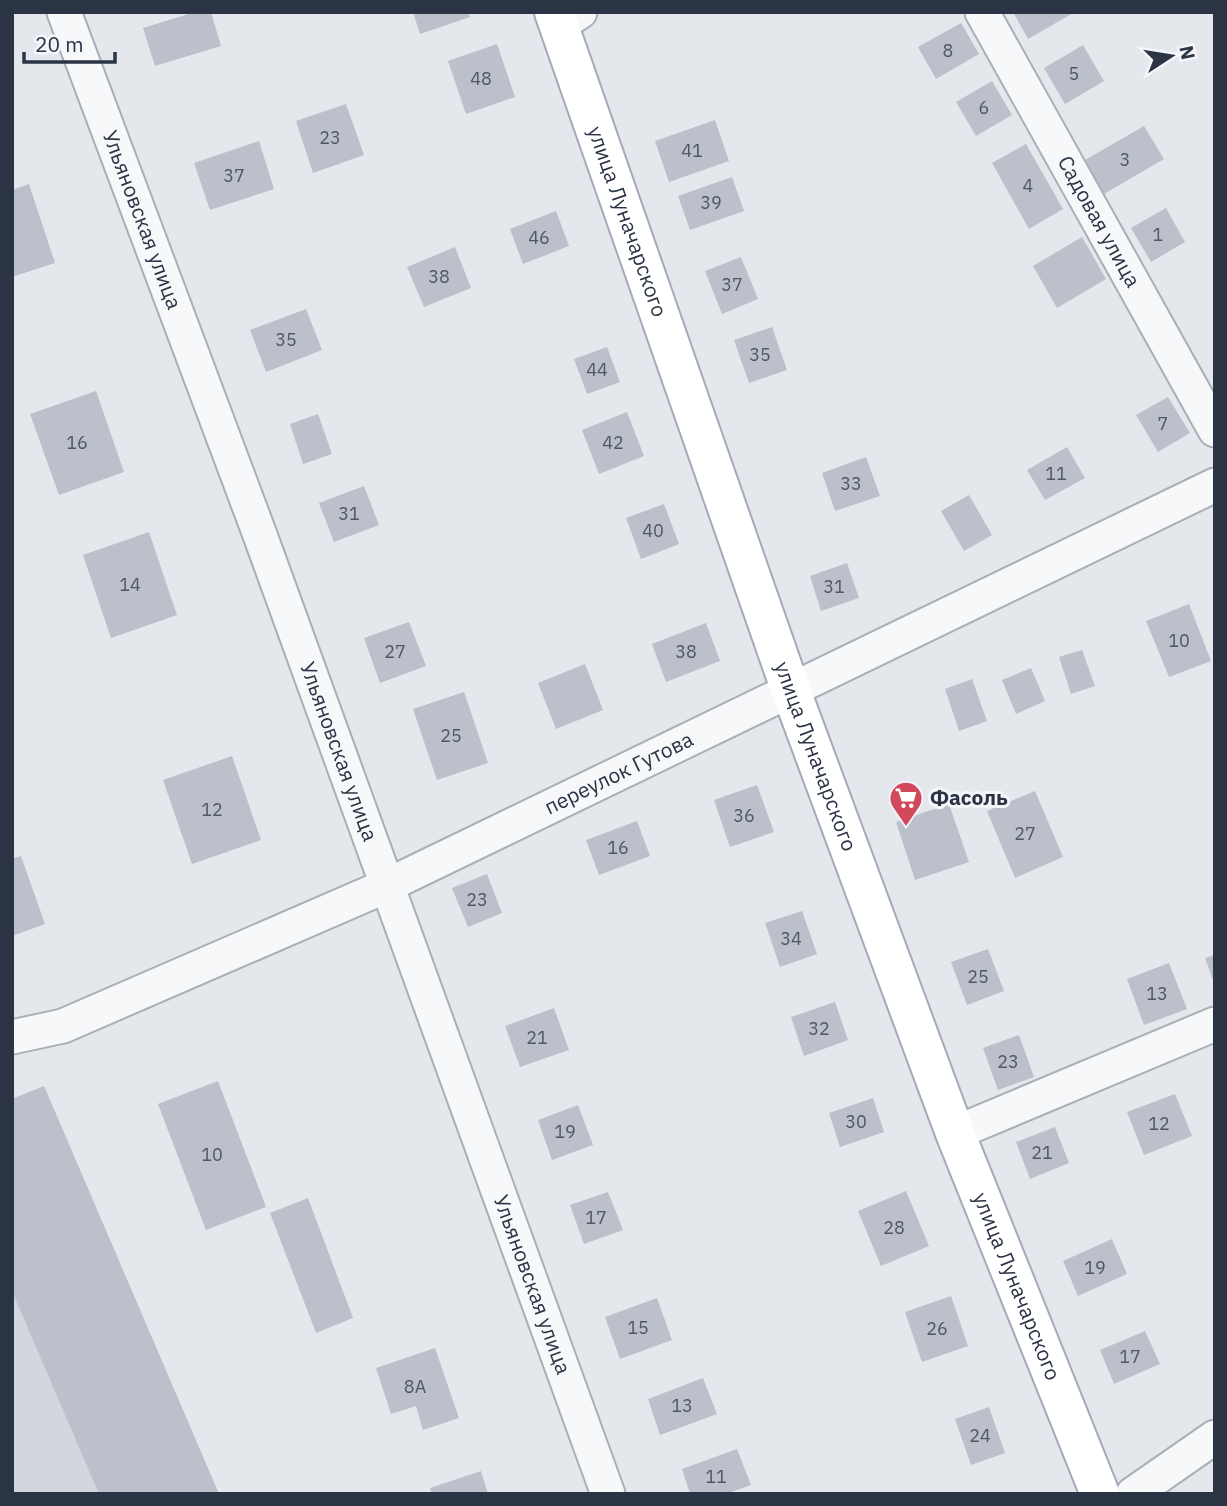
<svg xmlns="http://www.w3.org/2000/svg" width="1227" height="1506" font-family="'IBM Plex Sans',sans-serif">
  <style>
    .built { fill: #d2d6de }
    .building { fill: #bbc0ca }
    .lines { fill: none; stroke-linecap: round; stroke-linejoin: round }
    .minor-casing { stroke: #a9aeb7; stroke-width: 37 }
    .major-casing { stroke: #a3abb8; stroke-width: 42 }
    .minor { stroke: #f7f8fa; stroke-width: 33 }
    .major { stroke: #fff; stroke-width: 38 }
    .labels { text-anchor: middle; stroke-width: 6; stroke-linejoin: round; paint-order: stroke }
    .number-label { font-size: 18px; fill: #4f5766 }
    .street-label { font-size: 21px; fill: #2b3445; stroke: #f4f6f9 }
    .poi-label { font-size: 21px; font-weight: bold; fill: #2b3445; stroke: #f4f6f9; text-anchor: start }
  </style>
  <rect width="100%" height="100%" fill="#e4e7ec"/>
  <path class="built" d="M44,1086L219,1494H12V1099Z"/>
  <path class="building" d="M195,12H211L221,46L155,66L143,28Z
    M413,12H468L470,17L420,34Z
    M1013,12H1075L1028,39Z
    M961,23L979,54L936,79L918,47Z
    M497,44L515,97L466,114L448,61Z
    M1083,45L1104,81L1065,104L1044,68Z
    M992,81L1012,115L976,136L956,102Z
    M346,104L364,155L313,173L296,121Z
    M715,120L729,161L669,182L655,141Z
    M1144,126L1164,159L1104,194L1085,160Z
    M259,141L274,189L210,210L194,163Z
    M1026,144L1063,209L1029,229L992,163Z
    M732,177L744,211L690,230L678,196Z
    M29,184L55,263L12,277V190Z
    M1166,208L1185,242L1151,262L1131,228Z
    M556,211L569,246L523,264L510,229Z
    M1082,237L1106,279L1057,308L1033,266Z
    M455,247L471,288L424,307L407,267Z
    M741,257L758,299L722,314L705,271Z
    M306,309L322,350L266,372L250,330Z
    M772,327L787,370L749,383L734,340Z
    M607,347L620,382L587,394L574,359Z
    M96,391L124,472L59,495L30,414Z
    M1168,397L1190,433L1158,452L1136,415Z
    M627,412L644,456L599,474L582,430Z
    M318,414L332,454L303,464L290,424Z
    M1067,447L1085,478L1045,500L1027,470Z
    M866,457L880,496L835,511L822,473Z
    M364,486L379,525L334,542L319,503Z
    M969,495L992,535L964,551L941,511Z
    M664,504L679,544L641,559L626,518Z
    M149,532L177,615L111,638L83,555Z
    M847,563L859,598L821,611L810,576Z
    M1189,604L1211,661L1169,677L1146,621Z
    M409,622L426,666L380,683L364,638Z
    M706,623L720,661L666,682L652,644Z
    M1082,650L1095,686L1071,694L1059,657Z
    M585,664L603,710L556,729L538,683Z
    M1031,668L1045,701L1016,714L1002,680Z
    M972,679L987,721L959,731L945,689Z
    M464,692L488,763L437,780L413,709Z
    M232,756L261,840L192,864L163,780Z
    M757,785L774,832L730,847L714,800Z
    M1035,791L1063,857L1015,878L987,811Z
    M949,804L969,862L915,880L896,822Z
    M637,821L650,856L599,875L586,840Z
    M21,856L45,924L12,936V859Z
    M487,874L502,913L468,927L452,888Z
    M802,911L817,954L780,967L765,923Z
    M988,949L1004,991L967,1005L951,962Z
    M1215,955V983H1214L1205,958Z
    M1169,963L1187,1009L1144,1025L1127,979Z
    M835,1002L848,1040L804,1056L791,1017Z
    M554,1008L569,1050L520,1067L505,1026Z
    M1019,1035L1034,1077L998,1090L983,1048Z
    M218,1081L266,1207L206,1230L158,1104Z
    M44,1086L219,1494H99L12,1291V1099Z
    M1175,1094L1192,1136L1144,1155L1127,1112Z
    M873,1098L884,1132L840,1147L829,1113Z
    M578,1105L593,1145L552,1160L538,1120Z
    M1055,1127L1069,1163L1030,1179L1016,1142Z
    M906,1191L929,1246L881,1266L858,1211Z
    M608,1192L623,1230L584,1244L570,1205Z
    M308,1198L353,1318L316,1333L270,1213Z
    M1112,1239L1127,1274L1078,1296L1063,1261Z
    M951,1296L968,1346L922,1362L905,1312Z
    M657,1298L672,1340L620,1359L605,1317Z
    M1145,1331L1160,1364L1114,1384L1100,1350Z
    M435,1348L459,1418L423,1430L416,1406L391,1414L376,1368Z
    M703,1378L717,1414L660,1435L648,1399Z
    M989,1407L1005,1453L971,1465L955,1419Z
    M737,1449L751,1485L726,1494H690L682,1469Z
    M481,1471L488,1494H432L430,1488Z"/>
  <g class="lines">
    <defs>
      <g id="minor">
        <path id="s1" d="M64,12L260,535L608,1494"/>
        <path id="s2" d="M982,12L1215,430"/>
        <path d="M559,25L580,12"/>
        <path id="s3" d="M12,1037L63,1026L386,886L1215,485"/>
        <path d="M955,1133L1215,1024"/>
        <path d="M1133,1494L1215,1437"/>
      </g>
      <g id="major">
        <path id="s4" d="M554,12L791,691L955,1133L1100,1494"/>
      </g>
    </defs>
    <use href="#minor" class="minor-casing"/>
    <use href="#major" class="major-casing"/>
    <use href="#minor" class="minor"/>
    <use href="#major" class="major"/>
  </g>
  <defs>
    <symbol id="supermarket-pin" viewBox="-11 -11 22 30"><path d="M0 17L-7.5 6A9.5 9.5 0 1 1 7.5 6Z" fill="#d1495b" stroke="#f4f6f9"/><path d="M-6-5.5h2.5l.6 2H6L4.5 2H-2.5L-4.4-4H-6ZM-1.5 3.2a1.3 1.3 0 1 0 .1 0ZM3 3.2a1.3 1.3 0 1 0 .1 0Z" fill="#fff"/></symbol>
  </defs>
  <g fill-rule="evenodd">
    <use href="#supermarket-pin" x="887" y="779" width="38" height="52"/>
  </g>
  <g class="labels">
    <g class="number-label">
      <text x="948" y="57">8</text>
      <text x="1074" y="80">5</text>
      <text x="481" y="85">48</text>
      <text x="984" y="114">6</text>
      <text x="330" y="144">23</text>
      <text x="692" y="157">41</text>
      <text x="1125" y="166">3</text>
      <text x="234" y="182">37</text>
      <text x="1028" y="192">4</text>
      <text x="711" y="209">39</text>
      <text x="1158" y="241">1</text>
      <text x="539" y="244">46</text>
      <text x="439" y="283">38</text>
      <text x="732" y="291">37</text>
      <text x="286" y="346">35</text>
      <text x="760" y="361">35</text>
      <text x="597" y="376">44</text>
      <text x="1163" y="430">7</text>
      <text x="77" y="449">16</text>
      <text x="613" y="449">42</text>
      <text x="1056" y="480">11</text>
      <text x="851" y="490">33</text>
      <text x="349" y="520">31</text>
      <text x="653" y="537">40</text>
      <text x="130" y="591">14</text>
      <text x="834" y="593">31</text>
      <text x="1179" y="647">10</text>
      <text x="395" y="658">27</text>
      <text x="686" y="658">38</text>
      <text x="451" y="742">25</text>
      <text x="212" y="816">12</text>
      <text x="744" y="822">36</text>
      <text x="1025" y="840">27</text>
      <text x="618" y="854">16</text>
      <text x="477" y="906">23</text>
      <text x="791" y="945">34</text>
      <text x="978" y="983">25</text>
      <text x="1157" y="1000">13</text>
      <text x="819" y="1035">32</text>
      <text x="537" y="1044">21</text>
      <text x="1008" y="1068">23</text>
      <text x="856" y="1128">30</text>
      <text x="1159" y="1130">12</text>
      <text x="565" y="1138">19</text>
      <text x="1042" y="1159">21</text>
      <text x="212" y="1161">10</text>
      <text x="596" y="1224">17</text>
      <text x="894" y="1234">28</text>
      <text x="1095" y="1274">19</text>
      <text x="638" y="1334">15</text>
      <text x="937" y="1335">26</text>
      <text x="1130" y="1363">17</text>
      <text x="415" y="1393">8А</text>
      <text x="682" y="1412">13</text>
      <text x="980" y="1442">24</text>
      <text x="716" y="1483">11</text>
    </g>
    <g class="street-label">
      <text dy="7" stroke="none"><textPath href="#s1" startOffset="222">Ульяновская улица</textPath></text>
      <text dy="7" stroke="none"><textPath href="#s2" startOffset="240">Садовая улица</textPath></text>
      <text dy="7" stroke="none"><textPath href="#s4" startOffset="222">улица Луначарского</textPath></text>
      <text dy="7" stroke="none"><textPath href="#s1" startOffset="789">Ульяновская улица</textPath></text>
      <text dy="7" stroke="none"><textPath href="#s4" startOffset="789">улица Луначарского</textPath></text>
      <text dy="7" stroke="none"><textPath href="#s3" startOffset="663">переулок Гутова</textPath></text>
      <text dy="7" stroke="none"><textPath href="#s1" startOffset="1356">Ульяновская улица</textPath></text>
      <text dy="7" stroke="none"><textPath href="#s4" startOffset="1356">улица Луначарского</textPath></text>
    </g>
    <g class="poi-label">
      <text x="930" y="805">Фасоль</text>
    </g>
  </g>
  <rect width="1227" height="1506" fill="none" stroke="#2b3445" stroke-width="28"/>
  <g transform="translate(1171 56) rotate(78)" stroke="#f4f6f9" stroke-width="5" paint-order="stroke">
  <path d="M0-5L12 26L0 18L-12 26Z" fill="#2b3445"/>
  <text y="-10" font-size="19" font-weight="bold" text-anchor="middle" fill="#2b3445">N</text>
  </g>
  <path d="M24 52v10h91v-10" fill="none" stroke="#2b3445" stroke-width="3.5"/>
  <text x="35" y="52" font-size="21" fill="#2b3445" stroke="#f4f6f9" stroke-width="5" paint-order="stroke">20 m</text>
</svg>
